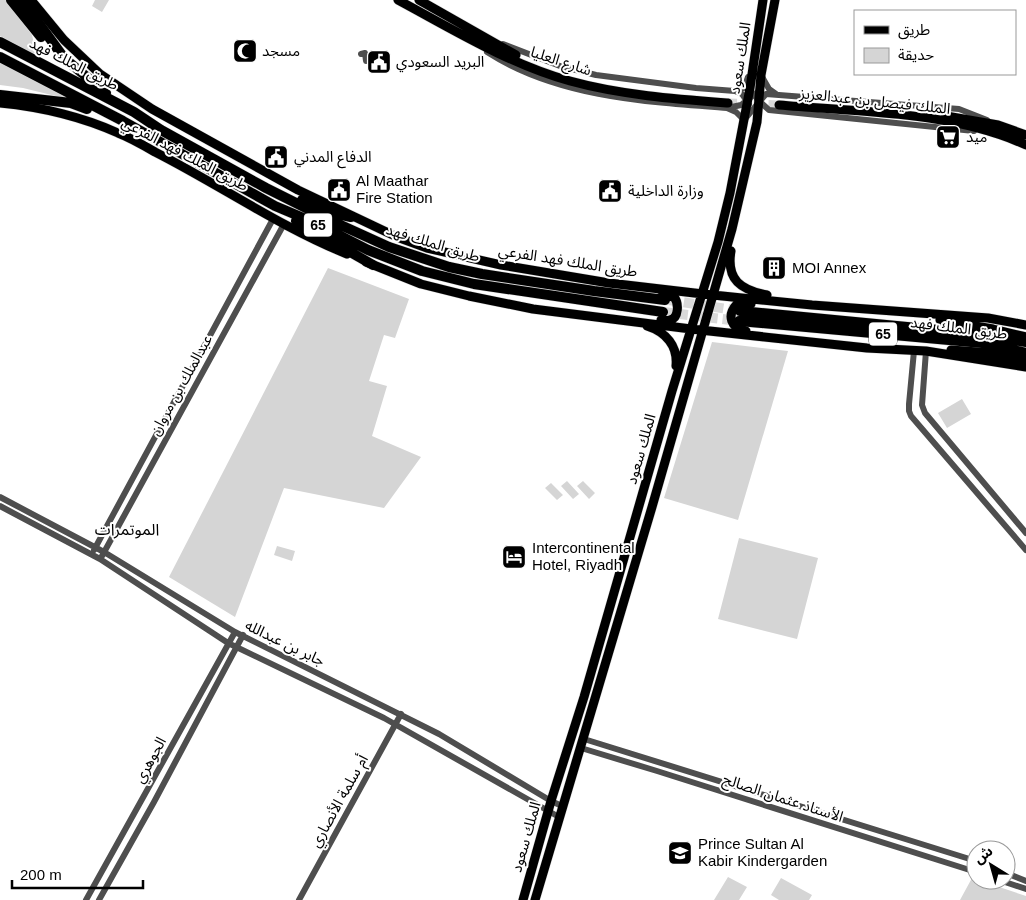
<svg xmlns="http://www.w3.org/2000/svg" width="1026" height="900" font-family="Helvetica,'Noto Sans Arabic',sans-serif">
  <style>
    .green { fill: #d5d5d5 }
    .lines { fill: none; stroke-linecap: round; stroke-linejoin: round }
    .major-tunnel { stroke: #d9d9d9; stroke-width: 9; stroke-dasharray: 9 4.5; stroke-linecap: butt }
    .highway-tunnel { stroke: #d9d9d9; stroke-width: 10; stroke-dasharray: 10 5; stroke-linecap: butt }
    .major-casing { stroke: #dbdbdb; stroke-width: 10 }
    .highway-casing { stroke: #dbdbdb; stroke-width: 11 }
    .minor { stroke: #4e4e4e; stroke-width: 6 }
    .major { stroke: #000; stroke-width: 9 }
    .highway { stroke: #000; stroke-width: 10 }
    .labels { text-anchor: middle; stroke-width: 4; stroke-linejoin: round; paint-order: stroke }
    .shield { fill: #fff; stroke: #4c4c4c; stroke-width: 1 }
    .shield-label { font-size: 14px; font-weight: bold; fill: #000 }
    .poi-label { font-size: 15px; fill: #000; stroke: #fff; text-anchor: start }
    .street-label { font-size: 15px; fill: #000; stroke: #fff }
    .neighbourhood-label { font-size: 16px; fill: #000; stroke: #fff }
  </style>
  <rect width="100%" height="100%" fill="#fff"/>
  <path class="green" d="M0,0H6L32,35L36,52L33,54L0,36Z
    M95,0H109L102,12L92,6Z
    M0,59L76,101L23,88L0,85Z
    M328,268L409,299L395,338L384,335L369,381L387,386L372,436L421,457L384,508L284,488L235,617L169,577Z
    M712,342L788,351L738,520L664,498Z
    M962,399L971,414L947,428L938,413Z
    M567,481L579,494L573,499L561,486Z
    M583,481L595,493L589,499L577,486Z
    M551,483L563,495L557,500L545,488Z
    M739,538L818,558L797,639L718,619Z
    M277,546L295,551L292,561L274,555Z
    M728,877L747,887L739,900H714Z
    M781,878L812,895L809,900H779L771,895Z
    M972,878L1026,896V900H960Z"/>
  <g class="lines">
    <path class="major-tunnel" d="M728,103L779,105"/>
    <path class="highway-tunnel" d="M669,300L740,311
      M663,312L739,321"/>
    <defs>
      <path id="major" d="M31,0L64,40L100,74L152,109L298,190L397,237L427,248L501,265L609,283L703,294L812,305L988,318L1026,325
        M398,0C454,30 509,64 570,81C621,95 675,99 728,103
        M419,0L516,55
        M0,103C41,107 80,116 118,133C131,138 143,145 155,152C220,185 280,227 347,254
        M779,105C859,112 951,111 1026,145
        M946,116L998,125L1026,135
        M731,251C726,280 741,290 767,295
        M366,262L421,284L469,296L533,309L691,329L867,348L926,351L1026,367
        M661,320C664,320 667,321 670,320C679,318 679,303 674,297L662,295
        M940,320L993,329L1026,337
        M647,326C666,332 678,346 676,366
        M746,331C731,328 726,316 737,304H751
        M951,350L991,353L1026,359
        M523,900L551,801L584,697L672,391L718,242L730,193L750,88L763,0
        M535,900L652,507L732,229L757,122L761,75L775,0"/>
      <path id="highway" d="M11,0L41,37
        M22,0L64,58L106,93
        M0,42L134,112L161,130L266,188L334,222L389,247L449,267L482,274L594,291L665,300
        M0,57L123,121L275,206L313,222L368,250L422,271L474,284L663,312
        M0,95L71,103L87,109
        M302,200L329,212L351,217
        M296,221L373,265
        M740,311L959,332L1026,342
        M739,321L982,343L1026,353"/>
    </defs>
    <use href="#major" class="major-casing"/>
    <use href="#highway" class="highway-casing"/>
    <path class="minor" d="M503,44L560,66L596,75L696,88L735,91L742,94L749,104
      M487,52C557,97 646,102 727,108L741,105L760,90
      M361,54L365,53L366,61
      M761,75L769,89L776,94
      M735,91L744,88L748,77
      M757,99L769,110L974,131
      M727,108L736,112L744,120L766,94L959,109L987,120
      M914,351L909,404V411L911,416L1026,550
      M926,351L922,405L925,413L1026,533
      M0,497L104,552L235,632L439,734L551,801L562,806
      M0,506L100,559L228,643L384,718L559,817
      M94,550L273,219
      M102,556L284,224
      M584,739L976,861
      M581,748L657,771L976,872
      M1006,873L1026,881
      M999,880L1026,889
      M86,900L235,632
      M99,900L154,802L243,635
      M299,900L401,714"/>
    <use href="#major" class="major"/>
    <use href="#highway" class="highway"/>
  </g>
  <defs>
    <symbol id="mosque-square" viewBox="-11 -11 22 22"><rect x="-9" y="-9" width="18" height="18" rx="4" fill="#000" stroke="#fff"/><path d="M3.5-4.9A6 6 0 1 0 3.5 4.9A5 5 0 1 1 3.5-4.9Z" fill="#fff"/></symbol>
    <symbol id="civic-square" viewBox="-11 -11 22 22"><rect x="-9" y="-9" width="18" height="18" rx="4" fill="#000" stroke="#fff"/><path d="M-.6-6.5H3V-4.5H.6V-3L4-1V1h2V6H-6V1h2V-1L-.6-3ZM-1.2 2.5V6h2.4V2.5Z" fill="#fff"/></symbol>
    <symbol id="supermarket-square" viewBox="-11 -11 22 22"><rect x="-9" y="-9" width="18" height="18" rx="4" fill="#000" stroke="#fff"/><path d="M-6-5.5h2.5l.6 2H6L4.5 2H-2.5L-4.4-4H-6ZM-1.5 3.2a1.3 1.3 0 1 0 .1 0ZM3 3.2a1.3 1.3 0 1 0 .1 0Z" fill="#fff"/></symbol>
    <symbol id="building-square" viewBox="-11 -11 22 22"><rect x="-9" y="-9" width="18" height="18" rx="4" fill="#000" stroke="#fff"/><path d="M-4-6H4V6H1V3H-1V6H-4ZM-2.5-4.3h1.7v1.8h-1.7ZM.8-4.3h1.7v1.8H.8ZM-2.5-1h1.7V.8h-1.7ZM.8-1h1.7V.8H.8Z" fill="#fff"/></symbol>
    <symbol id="hotel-square" viewBox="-11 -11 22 22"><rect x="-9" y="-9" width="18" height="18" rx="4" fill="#000" stroke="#fff"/><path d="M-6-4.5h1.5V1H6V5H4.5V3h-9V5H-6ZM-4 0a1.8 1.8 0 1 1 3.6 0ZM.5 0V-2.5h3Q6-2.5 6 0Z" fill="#fff"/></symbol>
    <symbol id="school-square" viewBox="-11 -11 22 22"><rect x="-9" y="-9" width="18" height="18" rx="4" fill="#000" stroke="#fff"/><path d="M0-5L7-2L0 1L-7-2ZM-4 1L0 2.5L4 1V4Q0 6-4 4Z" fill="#fff"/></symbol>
  </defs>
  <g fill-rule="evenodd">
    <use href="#mosque-square" x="231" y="37" width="28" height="28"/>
    <use href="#civic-square" x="365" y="48" width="28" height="28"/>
    <use href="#supermarket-square" x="934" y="123" width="28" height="28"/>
    <use href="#civic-square" x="262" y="143" width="28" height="28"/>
    <use href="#civic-square" x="325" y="176" width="28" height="28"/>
    <use href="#civic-square" x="596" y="177" width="28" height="28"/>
    <use href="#building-square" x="760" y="254" width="28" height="28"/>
    <use href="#hotel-square" x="500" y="543" width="28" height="28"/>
    <use href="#school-square" x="666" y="839" width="28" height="28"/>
  </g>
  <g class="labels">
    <g class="shield">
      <rect x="304" y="213.5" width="28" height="23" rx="4"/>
      <rect x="869" y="322.5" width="28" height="23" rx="4"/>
    </g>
    <g class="shield-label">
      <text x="318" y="230">65</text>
      <text x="883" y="339">65</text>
    </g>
    <g class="poi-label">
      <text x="262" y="56">مسجد</text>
      <text x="396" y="67">البريد السعودي</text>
      <text x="966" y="142">ميد</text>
      <text x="294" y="162">الدفاع المدني</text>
      <text x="356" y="186">Al Maathar<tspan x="356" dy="17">Fire Station</tspan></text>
      <text x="628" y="196">وزارة الداخلية</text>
      <text x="792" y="273">MOI Annex</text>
      <text x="532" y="553">Intercontinental<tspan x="532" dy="17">Hotel, Riyadh</tspan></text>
      <text x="698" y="849">Prince Sultan Al<tspan x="698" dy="17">Kabir Kindergarden</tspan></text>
    </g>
    <g class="street-label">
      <text transform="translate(740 58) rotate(-81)" y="5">الملك سعود</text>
      <text transform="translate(561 61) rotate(18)" y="5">شارع العليا</text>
      <text transform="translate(74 64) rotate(27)" y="5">طريق الملك فهد</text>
      <text transform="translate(875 101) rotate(6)" y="5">الملك فيصل بن عبدالعزيز</text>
      <text transform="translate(185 154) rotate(28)" y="5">طريق الملك فهد الفرعي</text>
      <text transform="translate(433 243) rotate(17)" y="5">طريق الملك فهد</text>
      <text transform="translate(568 261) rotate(9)" y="5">طريق الملك فهد الفرعي</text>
      <text transform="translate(959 328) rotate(7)" y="5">طريق الملك فهد</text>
      <text transform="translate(181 385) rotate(-61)" y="5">عبدالملك بن مروان</text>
      <text transform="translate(641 449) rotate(-74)" y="5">الملك سعود</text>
      <text transform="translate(285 643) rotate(26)" y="5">جابر بن عبدالله</text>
      <text transform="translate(150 760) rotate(-61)" y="5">الجوهري</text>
      <text transform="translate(783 798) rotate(18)" y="5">الأستاذ عثمان الصالح</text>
      <text transform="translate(339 801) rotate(-61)" y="5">أم سلمة الأنصاري</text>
      <text transform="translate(526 837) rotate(-74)" y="5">الملك سعود</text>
    </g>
    <g class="neighbourhood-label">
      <text x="127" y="535">الموتمرات</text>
    </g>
  </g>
  <rect x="854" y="10" width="162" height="65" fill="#ffffff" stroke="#999999"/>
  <rect x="864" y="26" width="25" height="8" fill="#000000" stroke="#999999"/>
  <text x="898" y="35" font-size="15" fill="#000000">طريق</text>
  <rect x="864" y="48" width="25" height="15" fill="#d5d5d5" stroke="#999999"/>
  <text x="898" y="60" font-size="15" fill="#000000">حديقة</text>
  <g transform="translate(991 865) rotate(323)"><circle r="24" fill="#ffffff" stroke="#999999"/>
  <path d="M0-4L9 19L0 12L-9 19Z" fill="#000000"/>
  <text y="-8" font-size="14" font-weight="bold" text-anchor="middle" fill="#000000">ش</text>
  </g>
  <path d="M12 880v8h131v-8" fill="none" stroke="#000000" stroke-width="2.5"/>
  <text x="20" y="880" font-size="15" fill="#000000" stroke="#ffffff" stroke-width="4" paint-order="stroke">200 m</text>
</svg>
